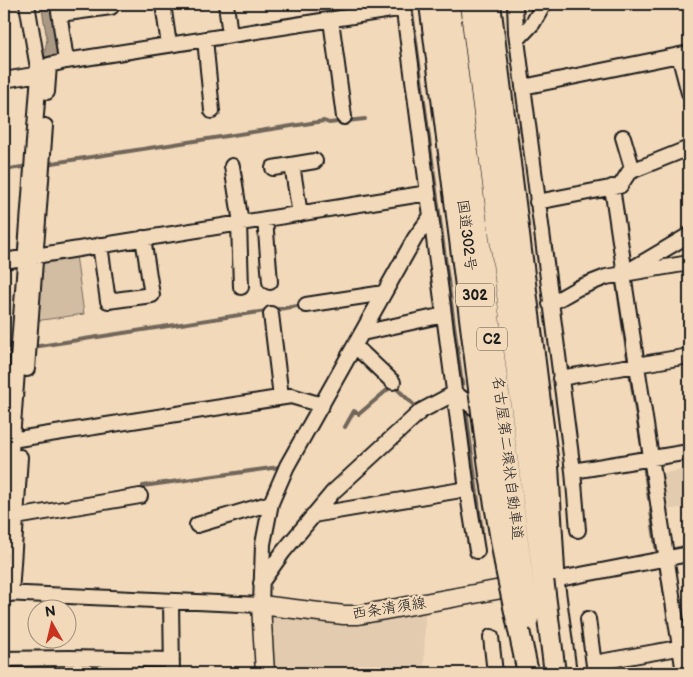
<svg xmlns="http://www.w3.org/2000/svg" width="693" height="677" font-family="'Balsamiq Sans','Klee One',sans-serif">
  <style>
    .built { fill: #e2cbae }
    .green { fill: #d2bda3; stroke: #776c60 }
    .water { fill: #a99884; stroke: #71665a }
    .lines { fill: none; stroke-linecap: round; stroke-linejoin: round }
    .stream { stroke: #71665a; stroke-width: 4 }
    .minor-casing { stroke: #1c1c1c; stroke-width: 18 }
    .major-casing { stroke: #1c1c1c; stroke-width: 21 }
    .highway-casing { stroke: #1c1c1c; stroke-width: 24 }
    .minor { stroke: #f2d9ba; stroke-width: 14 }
    .major { stroke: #f2d9ba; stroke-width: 18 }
    .highway { stroke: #f2d9ba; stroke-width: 20 }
    .highway-bridge-casing { stroke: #1c1c1c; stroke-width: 24; stroke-linecap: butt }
    .highway-bridge { stroke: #f2d9ba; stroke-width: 20 }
    .labels { text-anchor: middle; stroke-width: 4.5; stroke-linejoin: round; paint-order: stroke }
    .shield { fill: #f2d9ba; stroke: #5c554b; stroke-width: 1 }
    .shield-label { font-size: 14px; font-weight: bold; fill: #1c1c1c }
    .street-label { font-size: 15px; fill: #1c1c1c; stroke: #f2d9ba }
  </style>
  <rect width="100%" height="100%" fill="#f2d9ba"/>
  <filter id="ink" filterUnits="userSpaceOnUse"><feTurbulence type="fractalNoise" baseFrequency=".02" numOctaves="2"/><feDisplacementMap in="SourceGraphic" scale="10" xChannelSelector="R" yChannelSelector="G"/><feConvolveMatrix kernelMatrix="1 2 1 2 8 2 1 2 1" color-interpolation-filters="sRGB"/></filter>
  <g filter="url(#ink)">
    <path class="built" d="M689,469V507L663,510L658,474Z
      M425,612L424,673H273L269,615L274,614L346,626Z"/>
    <path class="green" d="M76,255L84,314L35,321L40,260Z"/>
    <path class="water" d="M41,4H53L59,38L56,55L44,57L47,39Z"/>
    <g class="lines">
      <path class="stream" d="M411,4L462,384
        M46,164L324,121L329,123L365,119
        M4,170L28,166
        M617,283L628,358
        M33,347L304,305
        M4,352L15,350
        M630,373L643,453
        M466,410L482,532
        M345,427L354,411L359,414L393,385L418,409
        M644,465L649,499
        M144,495L143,486L279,467
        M651,511L657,553
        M675,549L689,546
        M661,570L668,614
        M4,614L5,601"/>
      <defs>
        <path id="minor" d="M58,4L66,61
          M163,4L169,45
          M226,4L230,35
          M403,4L467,489L477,551
          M515,4L516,32L573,471L578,530
          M60,14L111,7
          M331,20L344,117
          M205,39L212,111
          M517,40L533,23L544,4
          M679,55L689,93
          M4,80L39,74L49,65L66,61L404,8
          M523,87L689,53
          M47,92L49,65
          M623,137L633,171
          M292,165L300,214
          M232,166L241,223
          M273,168L315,161
          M612,187L624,268L623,274
          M537,202L620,186L629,172L689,148
          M265,219L270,282
          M239,223L241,287
          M100,245L108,301L152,295L143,238
          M4,261L428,193
          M550,304L578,288L606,277L689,263
          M306,305L384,293
          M271,314L281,397
          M362,333L444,315
          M355,346L393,382
          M27,369L45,126
          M560,378L689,356
          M5,441L291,396L322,405
          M573,471L689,452
          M313,515L467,489
          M16,517L140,496
          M197,525L271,503
          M4,547L39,74L27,4
          M554,580L689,554
          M261,583L283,552L333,492L421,411L455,393L485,416
          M4,593L261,605L263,544L271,503L287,466L415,238L431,216
          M11,594L20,457
          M171,601L172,673
          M588,619L595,673
          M491,637L495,673
          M4,659L69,658L172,660
          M594,663L689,646
          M684,673L623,274L689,235"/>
        <path id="major" d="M265,673L261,605L344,615H358L524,585"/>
        <path id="highway" d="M550,554L566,673"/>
      </defs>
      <use href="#minor" class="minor-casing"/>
      <use href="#major" class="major-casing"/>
      <use href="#highway" class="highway-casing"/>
      <use href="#minor" class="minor"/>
      <use href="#major" class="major"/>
      <use href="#highway" class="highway"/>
      <defs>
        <path id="highway-bridge" d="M430,4L490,475L506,569L528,673
          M449,4L528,619
          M470,4L555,673
          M490,4L548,466L554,570"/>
      </defs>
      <use href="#highway-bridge" class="highway-bridge-casing"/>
      <use href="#highway-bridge" class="highway-bridge"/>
    </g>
  </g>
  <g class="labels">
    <g class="shield">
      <rect x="456" y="283.5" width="38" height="23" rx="4"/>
      <rect x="477" y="327.5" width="30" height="23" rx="4"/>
    </g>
    <g class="shield-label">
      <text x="475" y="300">302</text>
      <text x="492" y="344">C2</text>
    </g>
    <g class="street-label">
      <text transform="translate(467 235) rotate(83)" y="5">国道302号</text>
      <text transform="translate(508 458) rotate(83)" y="5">名古屋第二環状自動車道</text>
      <text transform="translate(389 608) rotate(-9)" y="5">西条清須線</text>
    </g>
  </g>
  <rect width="693" height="677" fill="none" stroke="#f2d9ba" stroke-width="20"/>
  <rect x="10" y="10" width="673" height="657" fill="none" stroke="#1c1c1c" stroke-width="2" filter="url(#ink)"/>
  <g transform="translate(52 624) rotate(352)"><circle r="24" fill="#f2d9ba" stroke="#9c8d7b"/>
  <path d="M0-4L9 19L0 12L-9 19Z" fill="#c8321e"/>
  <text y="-8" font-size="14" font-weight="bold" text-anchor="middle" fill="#1c1c1c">N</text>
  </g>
</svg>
